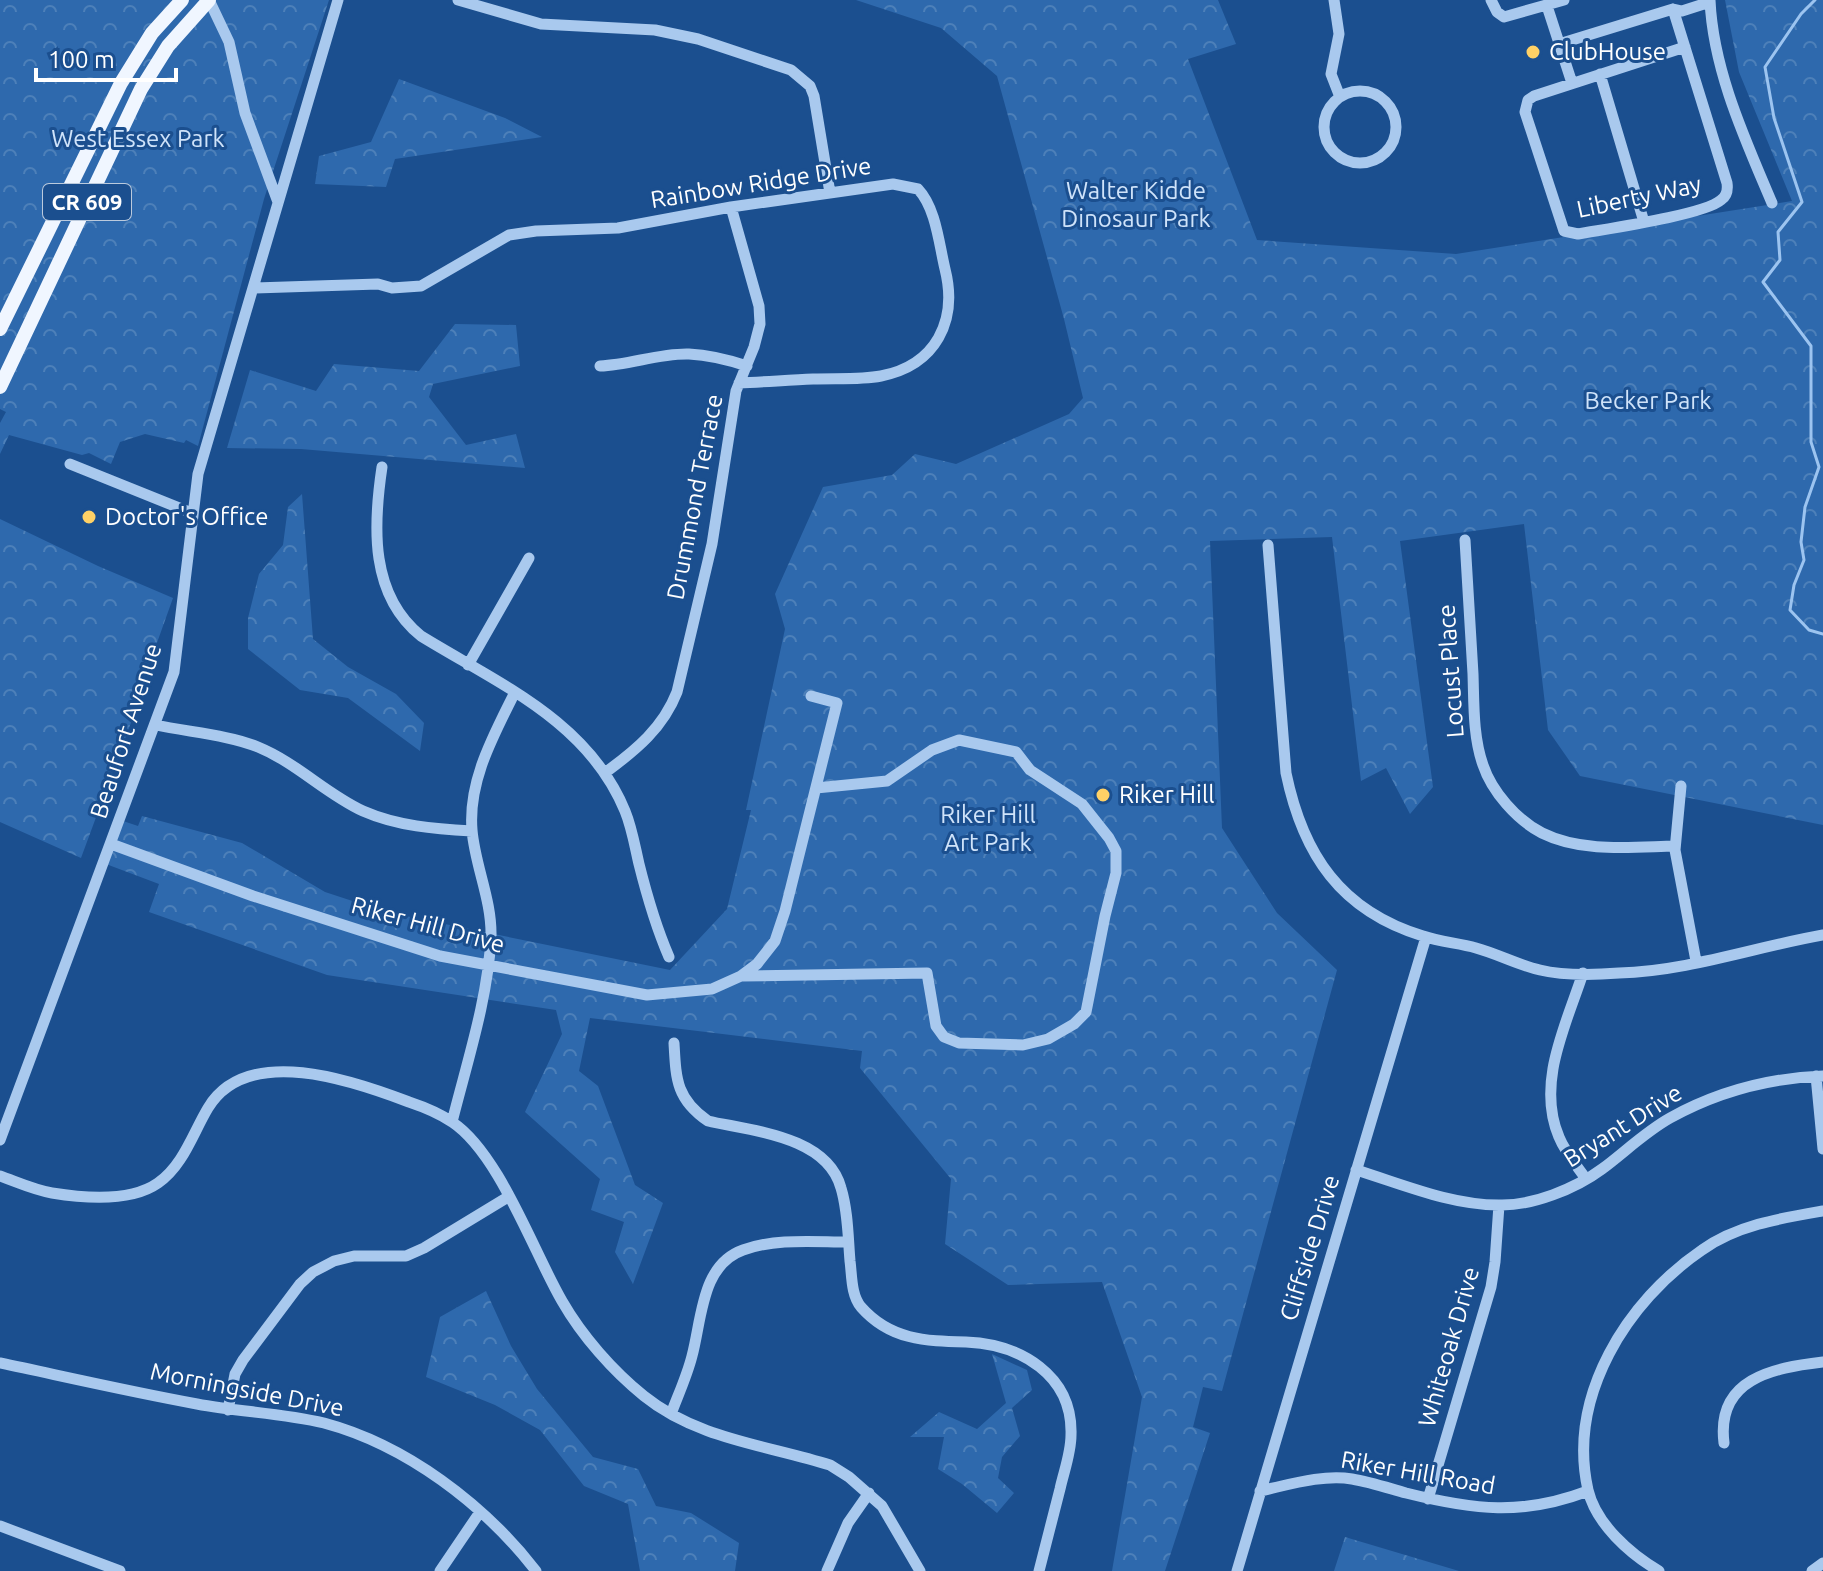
<svg xmlns="http://www.w3.org/2000/svg" width="1823" height="1571" font-family="Ubuntu,sans-serif">
  <style>
    .forest { fill: url(#forest-crowns) }
    .lines { fill: none; stroke-linecap: round; stroke-linejoin: round }
    .stream { stroke: #9cc4f0; stroke-width: 3 }
    .minor { stroke: #a9c9ee; stroke-width: 11 }
    .major { stroke: #f0f6ff; stroke-width: 14 }
    .poi-dot { fill: #ffd166; stroke: #1b4f8f; stroke-width: 3 }
    .labels { text-anchor: middle; stroke-width: 6; stroke-linejoin: round; paint-order: stroke }
    .shield { fill: #1b4f8f; stroke: #bbcadd; stroke-width: 2 }
    .shield-label { font-size: 22px; font-weight: bold; fill: #fff }
    .poi-label { font-size: 24px; fill: #fff; stroke: #1b4f8f; text-anchor: start }
    .park-label { font-size: 24px; fill: #cfe3fa; stroke: #1b4f8f }
    .street-label { font-size: 24px; fill: #fff; stroke: #1b4f8f }
  </style>
  <defs>
    <pattern id="forest-crowns" width="20" height="18" patternUnits="userSpaceOnUse" patternTransform="scale(2)"><rect width="20" height="18" fill="#2e69ad"/><path d="M2 6a3 3 0 1 1 6 0M12 15a3 3 0 1 1 6 0" fill="none" stroke="#4d80b9"/></pattern>
  </defs>
  <rect width="100%" height="100%" fill="#1b4f8f"/>
  <path class="forest" d="M0,0H329L264,199L198,446L186,440L184,443L145,434L120,442L111,464L89,453L82,455L9,435L0,454V423L6,412L0,409Z
    M856,0H1218L1236,44L1188,59L1257,240L1456,254L1792,201L1739,72L1725,0H1823V825L1580,776L1548,730L1524,524L1400,541L1433,787L1410,814L1386,768L1361,781L1332,537L1210,541L1222,828L1277,913L1337,970L1222,1391L1203,1387L1193,1427L1210,1433L1165,1571H1112L1142,1397L1102,1282L1008,1285L945,1244L951,1179L860,1068L862,1051L590,1018L579,1071L598,1086L635,1185L663,1203L633,1284L615,1252L624,1222L591,1210L600,1179L525,1112L562,1034L556,1010L327,975L149,912L159,884L106,864L123,821L138,826L142,816L242,843L325,892L386,912L670,970L727,909L751,810H746L785,629L775,594L823,487L892,475L915,454L956,464L1069,414L1083,398L1064,319L997,76L941,28Z
    M399,79L505,118L542,137L395,159L386,187L315,184L319,156L371,142Z
    M455,324L516,325L520,366L433,384L429,397L466,445L516,434L525,468L301,449L227,448L250,370L316,391L334,364L419,371Z
    M302,494L313,639L348,667L396,694L424,723L420,751L348,698L300,690L248,649V618L259,574L283,545L288,507Z
    M0,519L98,566L173,598L134,707L136,709L81,858L0,822Z
    M486,1291L511,1346L537,1389L593,1457L638,1469L656,1506L691,1513L739,1543L735,1571H640L628,1504L584,1486L540,1430L495,1405L426,1377L440,1317Z
    M992,1354L1027,1370L1032,1390L1012,1408L1020,1436L1002,1457L998,1478L1014,1493L997,1513L962,1484L938,1469L944,1437H910L939,1412L977,1429L1006,1403Z
    M1345,1537L1459,1571H1334Z"/>
  <g class="lines">
    <path class="stream" d="M1815,0L1801,14L1765,67L1774,118L1802,202L1778,232L1780,260L1763,282L1811,346V442L1819,467L1805,507L1801,542L1804,560L1794,585L1790,610L1809,630L1823,634"/>
    <path class="minor" d="M209,0L229,42L245,113L278,202
      M458,0L541,24L655,30L698,39L791,70L810,86L814,96L830,193
      M1334,0L1339,34L1331,74L1340,97
      M1491,0L1497,12L1504,17L1564,0
      M1710,0C1713,70 1745,139 1772,203
      M1547,6L1572,83
      M1673,9L1727,183C1728,190 1727,196 1721,200C1704,215 1605,229 1578,234L1564,231L1525,112L1528,100L1534,96L1685,47
      M1559,44L1673,9L1682,11L1710,2
      M1600,74L1644,222
      M1324 127a36 36 0 1 1 72 0a36 36 0 1 1-72 0Z
      M255,288L378,284L392,288L421,286L509,235L536,231L618,228L731,207L893,184L918,189C936,208 939,244 945,269C958,321 936,365 881,376C860,380 835,378 813,379C789,380 764,382 739,383
      M600,366C630,365 659,353 689,354C709,355 729,360 747,366
      M70,464L192,513
      M382,467C373,527 370,595 421,636C499,684 588,721 625,811C632,828 635,847 639,864C647,896 656,927 669,957
      M1465,540C1468,585 1470,630 1473,674C1474,704 1473,737 1483,765C1492,792 1517,820 1542,833C1582,853 1632,847 1675,846
      M1268,545L1286,773C1303,855 1341,911 1423,936C1440,942 1459,943 1476,948C1498,954 1518,965 1540,970C1565,976 1594,975 1619,973C1688,971 1755,947 1823,935
      M468,665L529,558
      M156,725C188,732 229,735 258,747C297,763 326,794 363,811C397,826 435,829 472,831
      M606,772C636,750 663,728 677,692L712,544L736,391L754,347L760,324L759,306L731,207
      M1681,786L1675,850L1696,961
      M111,844L253,896L440,956L647,995L712,989L741,976L757,964L775,941L785,911L837,703L811,696
      M1583,973C1566,1025 1536,1083 1559,1137C1565,1152 1577,1166 1586,1179
      M742,976L927,973L936,1026L944,1037L959,1043L1023,1045L1048,1039L1074,1024L1086,1012L1105,916L1116,873V851L1109,838L1082,804L1030,770L1016,752L959,740L932,750L887,781L816,788
      M674,1043C676,1079 676,1099 708,1121C752,1131 827,1136 841,1188C848,1211 848,1237 850,1261C852,1276 851,1295 861,1307C890,1340 925,1341 966,1342C1020,1344 1073,1375 1071,1435C1071,1453 1064,1471 1060,1489C1053,1516 1046,1544 1039,1571
      M1816,1076L1823,1149
      M452,1122C467,1062 488,999 491,937C492,900 475,866 472,830C468,780 494,735 515,692
      M0,1140L174,672L198,474L338,0
      M1356,1170C1402,1184 1450,1205 1499,1205C1532,1206 1575,1189 1602,1169C1625,1152 1645,1132 1670,1118C1717,1092 1770,1078 1823,1076
      M0,1176C17,1182 34,1190 52,1193C83,1198 131,1202 158,1183C183,1166 193,1133 208,1108C247,1043 354,1081 409,1102C424,1107 439,1113 452,1122C499,1153 533,1251 562,1301C582,1336 613,1371 644,1396C697,1439 767,1445 830,1465L849,1477L882,1506L920,1571
      M0,1363C66,1377 131,1392 197,1404C239,1412 282,1413 324,1423C406,1445 484,1504 536,1571
      M228,1410L235,1374L243,1360L300,1284L313,1272L334,1261L354,1256H406L424,1248L508,1197
      M671,1414C678,1395 687,1376 692,1356C702,1319 701,1265 743,1250C776,1238 814,1242 848,1242
      M1724,1443C1716,1379 1772,1368 1823,1362
      M1260,1491C1288,1485 1323,1474 1352,1479C1370,1482 1388,1488 1406,1493C1474,1510 1522,1516 1588,1491
      M1428,1499L1491,1287L1495,1262L1499,1205
      M0,1526L120,1571
      M440,1571L480,1512
      M827,1571L848,1523L869,1493
      M1237,1571L1426,937
      M1659,1571C1630,1554 1596,1524 1588,1490C1567,1396 1627,1301 1702,1250C1737,1225 1782,1218 1823,1211
      M1812,1571L1823,1563"/>
    <path class="major" d="M0,329L121,83L152,33L182,0
      M0,387L141,89L168,46L209,0"/>
  </g>
  <g class="poi-dot">
    <circle cx="1533" cy="52" r="8"/>
    <circle cx="89" cy="517" r="8"/>
    <circle cx="1103" cy="795" r="8"/>
  </g>
  <g class="labels">
    <rect class="shield" x="43" y="184" width="88" height="36" rx="6"/>
    <g class="shield-label">
      <text x="87" y="210">CR 609</text>
    </g>
    <g class="poi-label">
      <text x="1549" y="60">ClubHouse</text>
      <text x="105" y="525">Doctor's Office</text>
      <text x="1119" y="803">Riker Hill</text>
    </g>
    <g class="park-label">
      <text x="138" y="147">West Essex Park</text>
      <text x="1136" y="199">Walter Kidde<tspan x="1136" dy="28">Dinosaur Park</tspan></text>
      <text x="1648" y="409">Becker Park</text>
      <text x="988" y="823">Riker Hill<tspan x="988" dy="28">Art Park</tspan></text>
    </g>
    <g class="street-label">
      <text transform="translate(761 183) rotate(-9)" y="8">Rainbow Ridge Drive</text>
      <text transform="translate(1639 197) rotate(-12)" y="8">Liberty Way</text>
      <text transform="translate(695 497) rotate(-79)" y="8">Drummond Terrace</text>
      <text transform="translate(1451 671) rotate(-94)" y="8">Locust Place</text>
      <text transform="translate(126 731) rotate(-72)" y="8">Beaufort Avenue</text>
      <text transform="translate(428 925) rotate(15)" y="8">Riker Hill Drive</text>
      <text transform="translate(1623 1126) rotate(-32)" y="8">Bryant Drive</text>
      <text transform="translate(1310 1248) rotate(-73)" y="8">Cliffside Drive</text>
      <text transform="translate(1449 1347) rotate(-74)" y="8">Whiteoak Drive</text>
      <text transform="translate(247 1390) rotate(11)" y="8">Morningside Drive</text>
      <text transform="translate(1418 1473) rotate(10)" y="8">Riker Hill Road</text>
    </g>
  </g>
  <path d="M36 68v12h140v-12" fill="none" stroke="#ffffff" stroke-width="4"/>
  <text x="48" y="68" font-size="24" fill="#ffffff" stroke="#1b4f8f" stroke-width="6" paint-order="stroke">100 m</text>
</svg>
